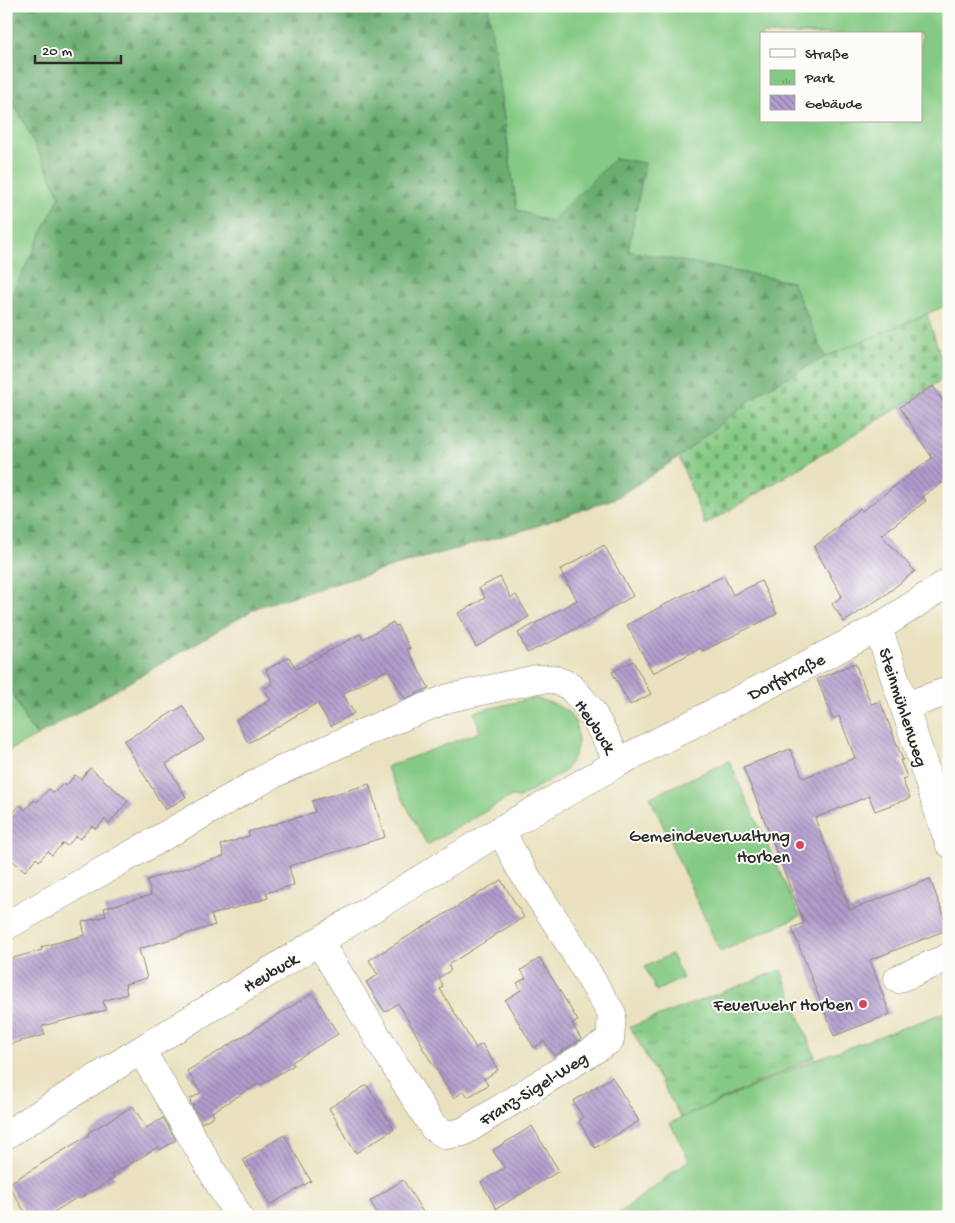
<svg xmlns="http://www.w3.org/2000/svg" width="955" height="1223" font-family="'Gochi Hand',sans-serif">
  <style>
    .green { fill: #85ca84; stroke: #587a58; fill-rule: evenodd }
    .forest { fill: url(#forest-firs); stroke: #4c6c4e }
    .cemetery { fill: url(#cemetery-stones); stroke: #587a58 }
    .park { fill: url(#park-tufts); stroke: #587a58 }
    .building { fill: url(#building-back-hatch) }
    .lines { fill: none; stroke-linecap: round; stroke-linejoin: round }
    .minor-casing { stroke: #8a8675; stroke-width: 29 }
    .minor { stroke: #fff; stroke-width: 28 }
    .poi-dot { fill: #d1495b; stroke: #fdfcf7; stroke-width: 2 }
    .labels { text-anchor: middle; stroke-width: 4; stroke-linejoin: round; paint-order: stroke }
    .street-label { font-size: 18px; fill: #2b2b2b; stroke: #fdfcf7 }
    .poi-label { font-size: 18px; fill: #2b2b2b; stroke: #fdfcf7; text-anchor: end }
  </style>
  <defs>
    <pattern id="forest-firs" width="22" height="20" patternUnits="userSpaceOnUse" patternTransform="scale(1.25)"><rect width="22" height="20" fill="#6cae72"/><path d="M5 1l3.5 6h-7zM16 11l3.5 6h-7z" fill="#598e5e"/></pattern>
    <pattern id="cemetery-stones" width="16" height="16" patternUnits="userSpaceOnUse" patternTransform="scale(1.25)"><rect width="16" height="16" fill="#85ca84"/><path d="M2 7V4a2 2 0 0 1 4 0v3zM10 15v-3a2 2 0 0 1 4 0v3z" fill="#6da46c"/></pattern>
    <pattern id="park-tufts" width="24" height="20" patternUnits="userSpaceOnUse" patternTransform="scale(1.25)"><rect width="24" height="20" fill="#85ca84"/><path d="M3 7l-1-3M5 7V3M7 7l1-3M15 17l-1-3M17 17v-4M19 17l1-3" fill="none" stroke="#6da46c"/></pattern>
    <pattern id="building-back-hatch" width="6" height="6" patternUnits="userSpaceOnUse" patternTransform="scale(1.25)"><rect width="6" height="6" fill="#b19ccc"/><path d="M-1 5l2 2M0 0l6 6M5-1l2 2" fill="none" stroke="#907fa6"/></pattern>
  </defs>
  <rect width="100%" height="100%" fill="#fdfcf7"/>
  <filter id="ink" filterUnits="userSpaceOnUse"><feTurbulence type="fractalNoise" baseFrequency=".02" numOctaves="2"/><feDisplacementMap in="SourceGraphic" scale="10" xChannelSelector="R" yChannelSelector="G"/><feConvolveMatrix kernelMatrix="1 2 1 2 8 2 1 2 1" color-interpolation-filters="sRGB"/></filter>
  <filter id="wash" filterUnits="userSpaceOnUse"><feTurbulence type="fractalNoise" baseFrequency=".0096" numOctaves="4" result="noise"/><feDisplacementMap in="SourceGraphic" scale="20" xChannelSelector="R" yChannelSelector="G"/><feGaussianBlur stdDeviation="1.12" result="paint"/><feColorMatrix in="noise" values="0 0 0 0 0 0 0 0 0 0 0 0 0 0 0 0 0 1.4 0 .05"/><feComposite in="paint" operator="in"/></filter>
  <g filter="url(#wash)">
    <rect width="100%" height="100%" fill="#e9e1bf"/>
    <path class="green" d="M488,6H949V304L927,314L825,357L792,282L628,251L645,164L615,158L551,222L517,210ZM761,34H921V121H761Z
      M6,86L60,196L12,294L6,347Z
      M6,680L28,725L37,736L6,752Z
      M534,698L555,704L568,712L576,723L578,742L575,754L565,771L519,798L510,797L427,845L386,767L480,732L474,712Z
      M729,761L800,916L720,952L650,797Z
      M671,954L683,978L656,991L645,967Z
      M949,1011V1217H614L689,1160L670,1123L816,1059Z"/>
    <path class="forest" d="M6,6H488L517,210L551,222L615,158L645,163L628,251L792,282L825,357L762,391L679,457L616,498L528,529L409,562L260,606L37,736L28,725L6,680V347L12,294L60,196L6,86Z"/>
    <path class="cemetery" d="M927,314L947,376L900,407L705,525L679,457L762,391L825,357Z"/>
    <path class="park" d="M781,970L815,1057L681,1118L630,1027Z"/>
    <g id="blocks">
      <path class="building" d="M933,386L949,411V484L947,480L922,496L926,501L881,535L915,571L885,595L844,622L832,604L842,596L814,547L860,508L862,511L932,458L900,407Z
        M604,545L633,596L561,637L527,653L518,633L577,600L560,570Z
        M724,576L733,595L761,581L777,614L703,651L701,648L653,673L627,625L675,599Z
        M500,577L511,598L516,595L529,617L476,647L458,613L485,598L479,588Z
        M393,622L395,626L397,625L410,648L407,649L429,688L405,699L388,669L343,694L354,713L331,726L317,703L272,730L248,743L236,720L271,700L264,689L273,683L266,670L289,657L296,669L360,634L363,639Z
        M633,661L651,694L630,705L612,672Z
        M855,663L871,704L880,701L903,760H900L907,777L902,779L910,798L875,811L869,796L815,818L850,910L930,879L949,929L870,960L890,1014L834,1036L792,928L804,923L758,804L743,767L790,749L803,778L855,758L839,716L833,719L817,679Z
        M183,706L204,740L166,764L186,797L165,810L124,741Z
        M90,768L128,801L109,824L105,819L96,829L92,826L80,839L76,836L67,846L63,843L52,855L48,851L39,861L36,858L25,871L6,855V822L20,805L25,810L34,800L37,802L49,789L54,793L63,784L66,786L75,775L81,779Z
        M369,784L385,837L289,866L294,885L266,893L268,898L211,915L215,925L139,949L147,978L125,984L127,994L103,1001L106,1010L42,1026L45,1035L6,1045V960L42,950L41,947L85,935L82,922L106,916L104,908L151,895L147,880L224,856L221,845L249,836L248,832L315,812L312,801Z
        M501,880L524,917L448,965L451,970L439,978L443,986L440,989L476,1048L482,1044L498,1070L484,1079L488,1085L468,1097L464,1091L454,1098L422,1047L423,1046L398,1003L385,1012L366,982L378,975L369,960Z
        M540,958L578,1021L572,1024L581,1039L554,1056L544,1041L534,1048L505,1000L521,990L517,983L526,978L521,970Z
        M313,993L338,1034L292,1062L294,1065L259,1086L258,1084L212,1112L214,1116L202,1123L190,1102L191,1101L190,1099L201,1093L187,1071Z
        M612,1077L639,1121L595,1148L579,1121L583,1118L573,1101Z
        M367,1085L394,1129L356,1153L329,1108Z
        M133,1106L146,1128L163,1118L176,1140L160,1150L158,1147L112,1175L114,1178L79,1199L78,1197L46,1217H28L8,1184L89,1135L88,1133Z
        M532,1126L559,1171L496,1209L481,1182L504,1168L493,1150Z
        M284,1135L311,1181L270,1205L243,1160Z
        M403,1180L426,1217H380L370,1201Z"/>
    </g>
  </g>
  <g filter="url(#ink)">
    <use href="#blocks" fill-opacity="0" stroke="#8a8675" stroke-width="1"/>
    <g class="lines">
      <defs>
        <path id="minor" d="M878,628C903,699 925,772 949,843
          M905,706L949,691
          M6,926L273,774L372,729L449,698L537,679H553L570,686L590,709L619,762
          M319,942L433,1127L446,1135L463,1132L610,1040L612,1014L562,931L519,866L501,830
          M898,979L949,957
          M141,1050L239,1217
          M6,1135L141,1050L501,830L619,762L878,628L949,582"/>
      </defs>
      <use href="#minor" class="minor-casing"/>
      <use href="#minor" class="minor"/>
    </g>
  </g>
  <g class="poi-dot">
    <circle cx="800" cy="845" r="5"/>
    <circle cx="863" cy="1004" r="5"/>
  </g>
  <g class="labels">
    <g class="street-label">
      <text transform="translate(786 676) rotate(-27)" y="6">Dorfstraße</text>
      <text transform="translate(904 707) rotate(72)" y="6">Steinmühlenweg</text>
      <text transform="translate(596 726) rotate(57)" y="6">Heubuck</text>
      <text transform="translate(270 972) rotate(-31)" y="6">Heubuck</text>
      <text transform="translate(533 1088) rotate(-32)" y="6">Franz-Sigel-Weg</text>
    </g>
    <g class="poi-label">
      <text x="790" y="841">Gemeindeverwaltung<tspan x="790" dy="21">Horben</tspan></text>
      <text x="853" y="1010">Feuerwehr Horben</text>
    </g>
  </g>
  <rect width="955" height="1223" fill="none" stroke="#fdfcf7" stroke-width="25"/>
  <rect x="760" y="32" width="162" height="90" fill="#fdfcf7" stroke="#a9a8a5"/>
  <rect x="770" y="49" width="25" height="8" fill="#ffffff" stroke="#a9a8a5"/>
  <text x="805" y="58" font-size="15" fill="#2b2b2b">Straße</text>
  <rect x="770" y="70" width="25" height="15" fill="url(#park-tufts)" stroke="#a9a8a5"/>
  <text x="805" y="82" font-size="15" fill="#2b2b2b">Park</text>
  <rect x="770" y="95" width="25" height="15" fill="url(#building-back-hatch)" stroke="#a9a8a5"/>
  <text x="805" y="108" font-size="15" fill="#2b2b2b">Gebäude</text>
  <path d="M35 55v8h86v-8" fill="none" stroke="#2b2b2b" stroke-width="2.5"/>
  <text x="42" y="55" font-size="15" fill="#2b2b2b" stroke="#fdfcf7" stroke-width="4" paint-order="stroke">20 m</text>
</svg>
